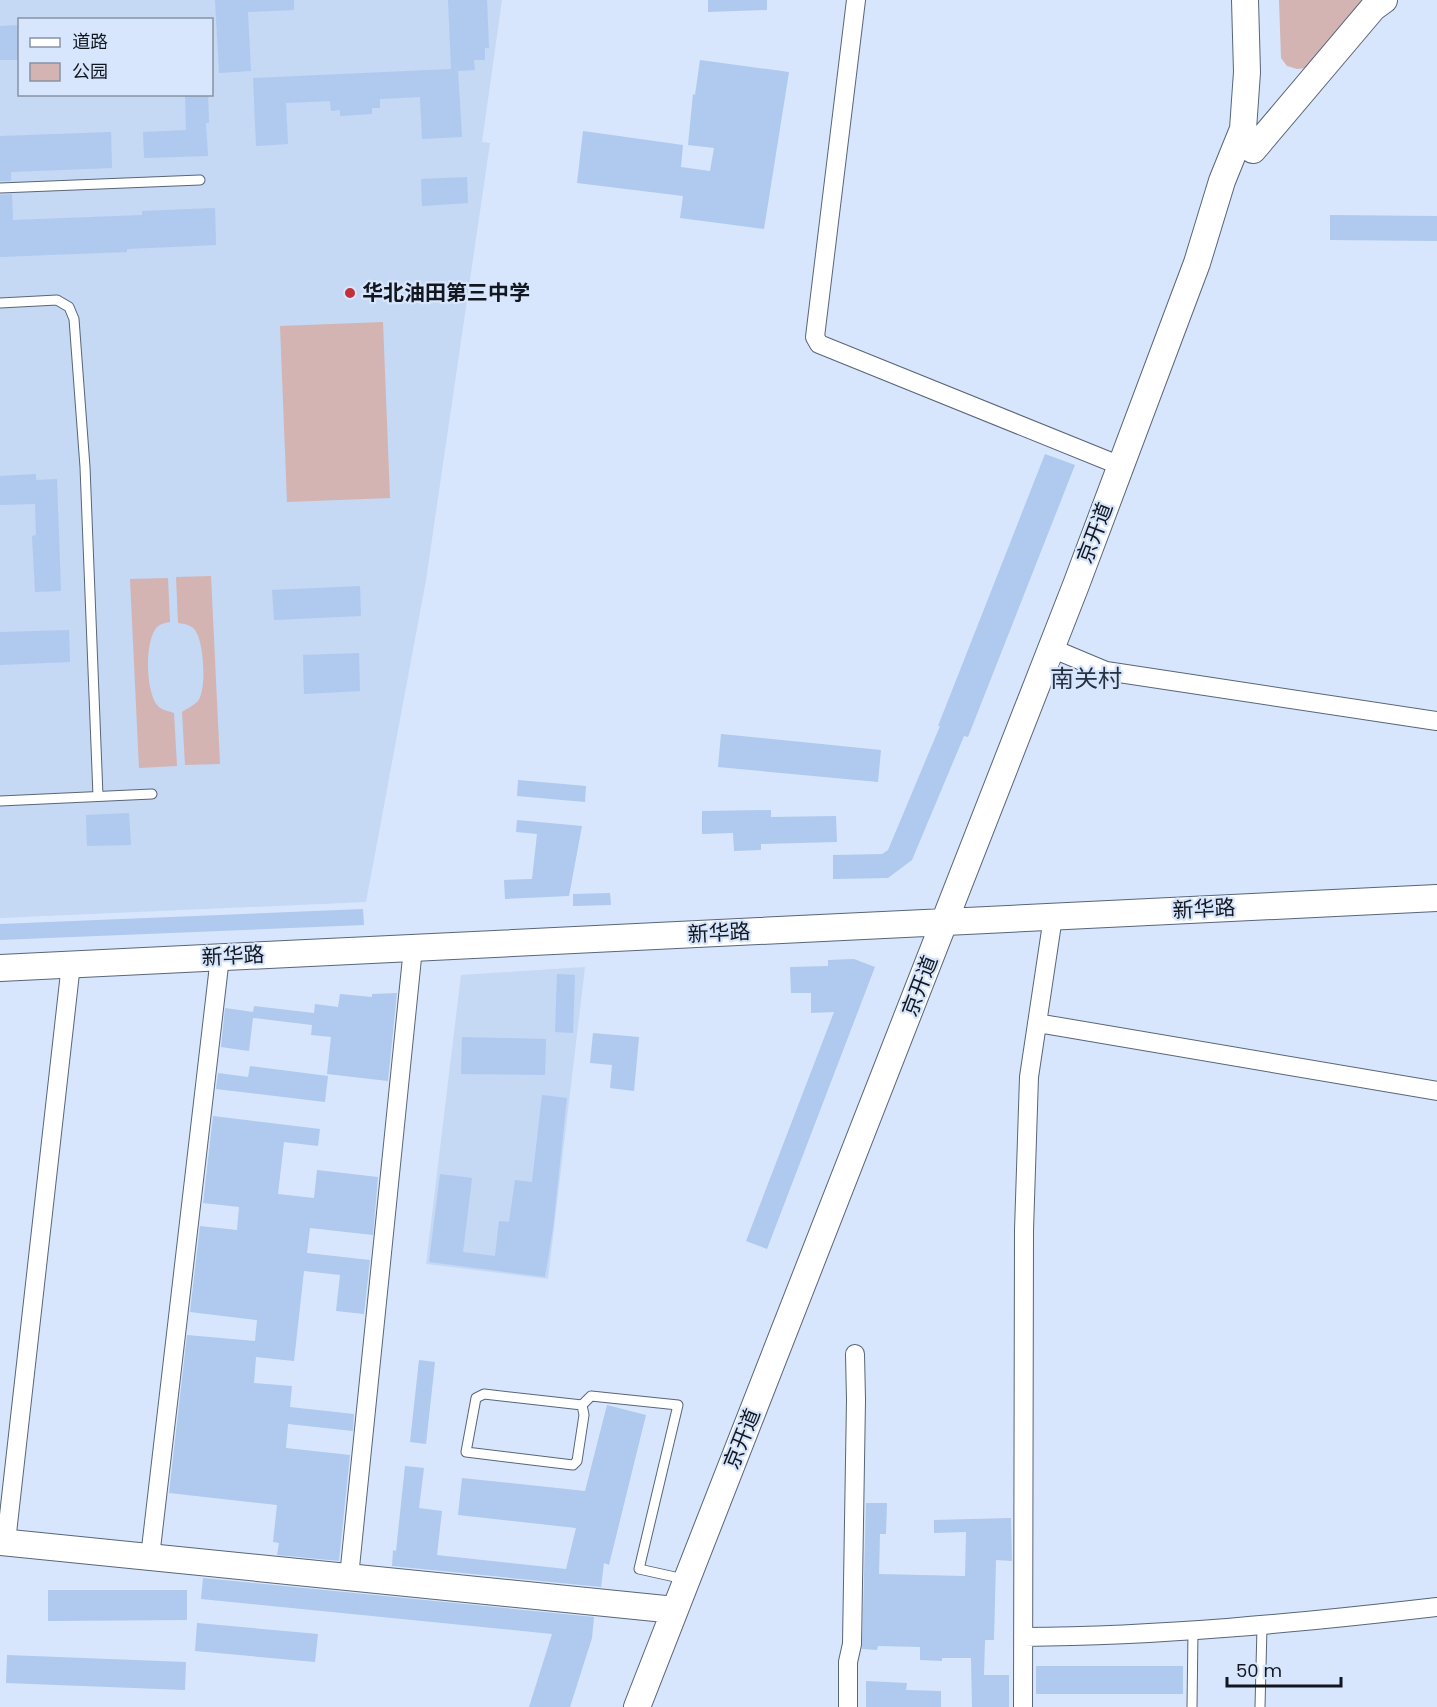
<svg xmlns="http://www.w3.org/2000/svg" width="1437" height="1707" font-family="Poppins,'Noto Sans SC',sans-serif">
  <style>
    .built { fill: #c5d8f4; fill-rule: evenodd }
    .green { fill: #d3b4b2 }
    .building { fill: #afc9ef }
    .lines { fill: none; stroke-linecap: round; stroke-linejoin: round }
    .lane-casing { stroke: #596578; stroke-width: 11 }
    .street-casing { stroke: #596578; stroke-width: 20 }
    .secondary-casing { stroke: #596578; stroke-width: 28 }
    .lane { stroke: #fff; stroke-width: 9 }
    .street { stroke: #fff; stroke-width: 18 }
    .secondary { stroke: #fff; stroke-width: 26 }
    .poi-dot { fill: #c1313a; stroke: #d7e6fc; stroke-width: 2 }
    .labels { text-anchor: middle; stroke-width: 4.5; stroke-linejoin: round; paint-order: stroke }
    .poi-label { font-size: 21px; font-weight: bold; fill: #12171f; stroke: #d7e6fc; text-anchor: start }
    .street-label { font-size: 21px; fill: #12171f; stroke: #d7e6fc }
    .quarter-label { font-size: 24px; fill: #263142; stroke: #d7e6fc }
  </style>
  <rect width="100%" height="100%" fill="#d7e6fc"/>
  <path class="built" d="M0,0H502L482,142L490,143L426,580L366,902L0,918ZM20,20H212V94H20Z
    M585,967L548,1279L426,1264L461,975Z"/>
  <path class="green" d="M1279,0H1368L1308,68L1297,69L1287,66L1281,58Z
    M383,322L390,498L287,502L280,326Z
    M211,576L220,764L185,765L182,712C187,709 194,705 198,701C207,689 204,642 195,630C191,625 185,624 178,623L176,577Z
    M168,578L170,622C165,623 160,624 157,627C144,641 146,692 157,705C161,710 168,711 174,713L177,766L139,768L130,579Z"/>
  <path class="building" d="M215,0H294V10L248,12L251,71L219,73Z
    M448,0H487L489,48H485V60H474L475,70L458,71L462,137L422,139L420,97L380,99V108H372V114L340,116V110L331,111L330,101L286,103L288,144L256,146L253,78L451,69Z
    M708,0H767V10L708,12Z
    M20,25V60H0V26Z
    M700,60L789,72L764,229L680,218L683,196L577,183L583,131L683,145L681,167L710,171L714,148L688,145L693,94L695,95Z
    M185,94H208L209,123H206L208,156L144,158L143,132L186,130Z
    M111,132L112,168L11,172V181H0V136Z
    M467,177L468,203L422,206L421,179Z
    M12,194L13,220L142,215V211L215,208L216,245L127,249V252L0,257V195Z
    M1330,215L1437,216V241L1330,240Z
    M1045,454L1075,465L968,737L964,736L912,860L888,878L833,879V855L882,854L888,850L940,726H938Z
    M36,474V480L57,479L61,591L35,592L32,536L36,535L35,504L0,505V476Z
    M360,586L361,616L274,620L272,590Z
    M69,630L70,662L0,665V632Z
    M359,653L360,691L304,694L303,655Z
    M721,734L881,750L878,782L718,767Z
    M518,780L586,786L585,802L517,796Z
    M771,810V817L836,816L837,842L761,844V850L734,851L733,833L702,834V811Z
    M129,813L131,845L87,846L86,815Z
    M517,820L582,826L569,896L505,899L504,880L532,879L537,834L516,832Z
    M610,893L611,905L573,906V894Z
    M363,909L364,925L0,940V924Z
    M854,959L875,967L767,1249L746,1241L834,1012L811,1013V993H791L790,967L828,966V960Z
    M557,974L575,975L573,1033L555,1032Z
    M397,993L388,1081L327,1074L331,1037L311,1035L312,1025L253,1018L249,1051L221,1047L225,1008L253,1012L254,1006L314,1013L315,1004L338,1007L340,994L372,997V994Z
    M593,1033L639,1037L634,1091L610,1088L612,1065L590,1063Z
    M462,1037L546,1039L545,1075L461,1074Z
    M250,1066L328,1076L325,1102L216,1089L218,1073L248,1077Z
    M542,1095L567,1098L553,1228L545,1277L429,1262L440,1174L472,1178L463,1252L495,1256L499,1221L509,1222L515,1180L532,1182Z
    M213,1116L320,1129L318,1146L284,1142L278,1194L314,1198L317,1170L378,1177L373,1235L310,1228L307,1253L370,1260L364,1314L336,1311L340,1275L304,1271L294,1361L256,1357L254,1383L292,1386L290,1407L354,1414L353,1431L288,1424L286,1448L350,1455L339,1561L277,1555L279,1543L273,1542L277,1505L169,1493L187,1335L255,1341L257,1320L190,1312L200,1226L237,1230L239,1207L203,1203Z
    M419,1360L435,1362L426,1444L410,1442Z
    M607,1405L646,1415L609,1565L604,1563L601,1587L392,1566L393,1550L396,1551L405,1466L424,1468L419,1508L442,1511L437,1555L566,1569L576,1528L458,1515L462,1478L585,1491Z
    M866,1503H887L886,1534H880L879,1574L965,1576L966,1532L934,1533V1520L1011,1518L1012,1561L996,1560L994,1640H985L984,1675H1009V1707H972L971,1658H942V1661L920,1660V1647L878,1646L877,1650L862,1649Z
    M203,1578L594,1617L592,1638L570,1707H529L552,1634L201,1599Z
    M48,1590H187V1620L48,1621Z
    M197,1623L318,1634L315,1662L195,1651Z
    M7,1655L186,1662L185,1690L6,1683Z
    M1036,1666H1183V1694H1036Z
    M866,1681L907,1683L906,1690L941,1691V1707H866Z"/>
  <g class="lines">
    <defs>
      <path id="lane" d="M0,188L200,180
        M0,303L57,300L69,307L74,319L85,467L98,796
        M0,801L152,794
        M582,1405L584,1415L577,1461L573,1465L466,1452L476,1398L484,1394L582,1405L591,1396L678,1405L639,1569L684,1579
        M1192,1707L1193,1631
        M1260,1707L1262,1627"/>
      <path id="street" d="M856,0L815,337L819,344L1121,466
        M1051,648L1106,671L1437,721
        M1037,1023L1437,1091
        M6,1542L71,964
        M150,1557L220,957
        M349,1577L413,948
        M1023,1637C1162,1636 1299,1623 1437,1607
        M848,1707V1662L852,1644L856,1400L855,1354
        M1023,1707L1024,1230L1029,1077L1053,917"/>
      <path id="secondary" d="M1253,150L1373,8L1384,0
        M0,968L1437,898
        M0,1542L675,1610
        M637,1707L1076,585L1197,263L1222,181L1243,129L1247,72L1245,0"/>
    </defs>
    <use href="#lane" class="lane-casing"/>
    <use href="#street" class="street-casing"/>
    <use href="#secondary" class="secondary-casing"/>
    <use href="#lane" class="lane"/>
    <use href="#street" class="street"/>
    <use href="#secondary" class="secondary"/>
  </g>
  <circle class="poi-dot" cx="350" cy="293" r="6"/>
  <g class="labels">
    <g class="poi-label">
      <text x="362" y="300">华北油田第三中学</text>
    </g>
    <g class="street-label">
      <text transform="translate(1095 533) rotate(-69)" y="7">京开道</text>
      <text transform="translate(1204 909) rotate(-3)" y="7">新华路</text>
      <text transform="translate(719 933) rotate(-3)" y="7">新华路</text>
      <text transform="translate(233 956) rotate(-3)" y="7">新华路</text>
      <text transform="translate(920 986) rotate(-69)" y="7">京开道</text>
      <text transform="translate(742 1439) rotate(-68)" y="7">京开道</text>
    </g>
    <g class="quarter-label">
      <text x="1086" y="687">南关村</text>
    </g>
  </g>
  <rect x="18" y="18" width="195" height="78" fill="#d7e6fc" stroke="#8893a4" stroke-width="1.5"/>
  <rect x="30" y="38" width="30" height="9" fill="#ffffff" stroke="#8893a4" stroke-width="1.5"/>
  <text x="72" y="48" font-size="18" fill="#12171f">道路</text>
  <rect x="30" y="63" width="30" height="18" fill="#d3b4b2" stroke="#8893a4" stroke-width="1.5"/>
  <text x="72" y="78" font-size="18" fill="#12171f">公园</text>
  <path d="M1227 1677v9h114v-9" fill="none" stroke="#12171f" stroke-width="3"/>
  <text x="1236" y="1677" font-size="18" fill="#12171f" stroke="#d7e6fc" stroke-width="4.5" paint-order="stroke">50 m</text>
</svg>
